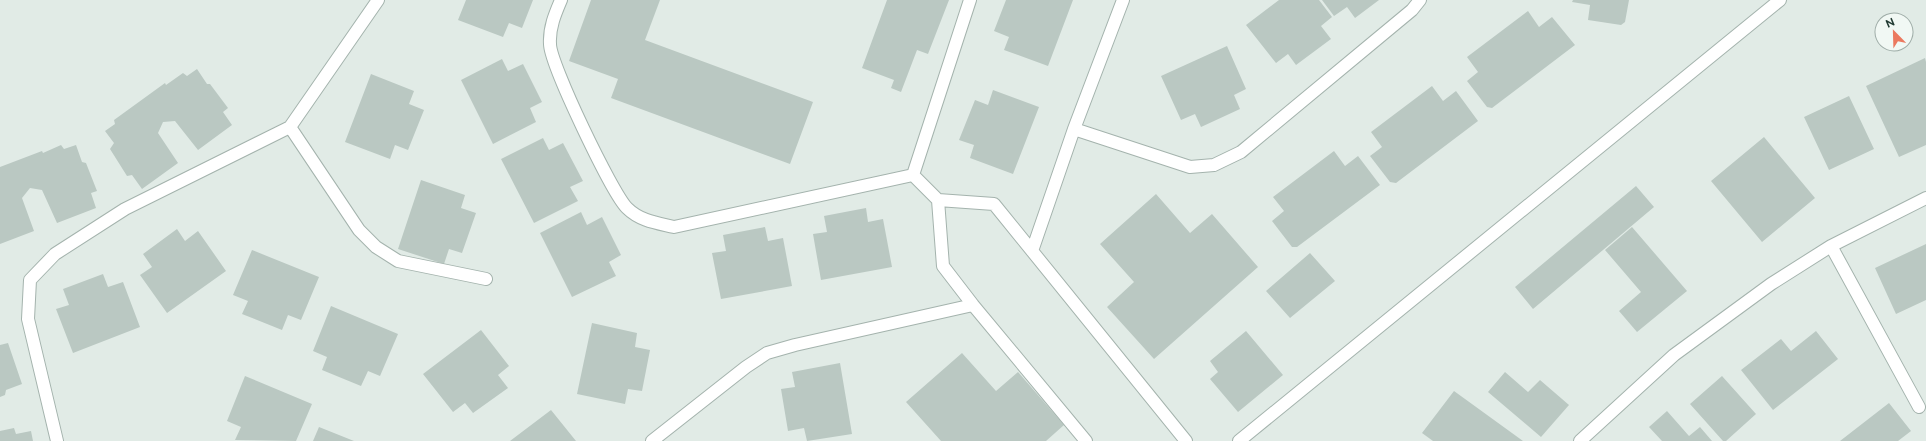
<svg xmlns="http://www.w3.org/2000/svg" width="1926" height="441" font-family="Raleway,sans-serif">
  <style>
    .building { fill: #bac8c2 }
    .lines { fill: none; stroke-linecap: round; stroke-linejoin: round }
    .minor-casing { stroke: #a4b3ad; stroke-width: 14 }
    .minor { stroke: #fff; stroke-width: 12 }
  </style>
  <rect width="100%" height="100%" fill="#e1ebe6"/>
  <path class="building" d="M466,0H533L522,28L509,23L503,37L458,20Z
    M591,0H660L645,40L813,102L790,164L611,98L618,79L569,61Z
    M887,0H949L928,54L917,50L901,92L891,88L894,80L862,68Z
    M1006,0H1073L1048,66L1004,50L1009,37L994,31Z
    M1279,0H1319L1332,17L1321,26L1331,39L1296,65L1288,54L1276,63L1246,25Z
    M1322,0H1379L1355,18L1347,7L1334,16Z
    M1573,0H1629L1625,22L1621,25L1588,20L1590,5L1572,2Z
    M1528,11L1539,27L1552,17L1575,45L1492,108L1487,107L1467,81L1478,72L1467,57Z
    M1227,46L1246,89L1234,95L1240,109L1201,127L1195,114L1181,120L1161,76Z
    M1925,58L1926,62V145L1899,157L1866,86Z
    M502,59L508,71L523,64L542,102L530,108L536,122L493,144L461,80Z
    M197,69L207,84H210L228,108L223,112L232,125L198,150L175,121L163,122L158,133L178,163L142,189L132,175L127,176L110,149L114,143L105,131L115,124L114,120L165,83L166,85L183,73L187,76Z
    M371,74L414,91L409,104L424,110L408,150L395,145L390,159L345,142Z
    M1432,86L1443,101L1456,91L1478,121L1396,183L1390,182L1370,156L1382,147L1371,132Z
    M993,90L1039,107L1013,174L970,158L974,145L959,140L975,100L988,105Z
    M1849,96L1874,149L1829,170L1804,117Z
    M1764,137L1815,198L1762,242L1711,181Z
    M543,138L549,150L563,143L583,181L570,187L578,201L534,223L501,159Z
    M61,145L64,149L76,145L82,162L86,163L97,191L91,193L96,208L57,223L42,190L30,188L22,198L34,231L0,244V167L42,151L43,153Z
    M1334,151L1345,166L1358,156L1380,185L1297,247H1292L1272,221L1284,211L1273,197Z
    M421,180L465,195L461,208L476,213L462,253L449,249L444,264L398,249Z
    M1636,186L1654,207L1533,309L1515,287Z
    M1156,194L1190,233L1212,214L1258,267L1154,359L1107,307L1134,282L1100,244Z
    M866,208L868,222L883,219L892,267L821,280L813,234L827,232L824,216Z
    M581,212L587,225L602,217L621,255L609,262L616,276L572,297L540,233Z
    M765,227L768,241L783,238L792,286L721,299L712,253L726,251L723,235Z
    M1632,227L1687,291L1637,332L1619,311L1641,292L1605,250Z
    M177,229L185,241L198,231L226,271L167,313L140,275L152,267L143,254Z
    M1926,244V300L1896,314L1875,268Z
    M252,250L319,277L301,320L288,315L282,330L242,314L248,301L233,295Z
    M1310,253L1335,281L1290,318L1266,291Z
    M103,274L108,287L123,282L140,327L73,353L56,309L69,305L63,289Z
    M331,306L398,334L380,376L368,371L361,386L322,370L327,357L313,351Z
    M592,323L637,333L635,347L650,350L642,391L628,389L625,404L577,394Z
    M481,330L509,366L498,375L508,388L473,413L465,403L453,412L423,374Z
    M1246,331L1283,375L1238,412L1210,379L1218,372L1210,361Z
    M1816,331L1838,359L1773,410L1741,370L1781,339L1791,351Z
    M8,343L22,384L6,390L5,395L0,397V345Z
    M962,353L996,391L1018,372L1064,425L1046,441H941L906,402Z
    M840,363L852,434L807,441L804,428L788,431L781,389L795,387L792,372Z
    M1505,372L1528,392L1540,380L1569,405L1541,437L1488,392Z
    M245,376L312,404L296,441L235,440L241,427L227,421Z
    M1722,376L1756,414L1726,441H1723L1690,404Z
    M1454,391L1523,441H1433L1422,433Z
    M1889,403L1911,431L1898,441H1840Z
    M551,410L576,441H510Z
    M1667,411L1689,436L1700,427L1712,441H1662L1649,427Z
    M319,427L354,441H313Z
    M14,428L16,434L31,431L33,441H0V431Z"/>
  <g class="lines">
    <defs>
      <path id="minor" d="M561,0C555,14 549,28 550,44C550,64 612,193 627,208C640,221 657,223 674,227L913,175
        M290,127L359,230L376,247L398,261L486,279
        M1074,129L1190,167L1214,165L1241,152L1412,10L1420,0
        M913,175L938,200L943,266L973,305L1086,441
        M913,175L970,0
        M938,200L994,204L1186,441
        M1831,246L1919,407
        M1032,251L1074,129L1123,0
        M57,441L28,319L30,280L55,254L125,209L290,127L378,0
        M652,441L746,367L767,353L795,345L973,305
        M1239,441L1780,0
        M1580,441L1674,355L1771,284L1831,246L1926,198"/>
    </defs>
    <use href="#minor" class="minor-casing"/>
    <use href="#minor" class="minor"/>
  </g>
  <g transform="translate(1894 32) rotate(337)"><circle r="19" fill="#f1f8f4" stroke="#9eaca7"/>
  <path d="M0-3L7 15L0 10L-7 15Z" fill="#eb795f"/>
  <text y="-6" font-size="11" font-weight="bold" text-anchor="middle" fill="#223b33">N</text>
  </g>
</svg>
